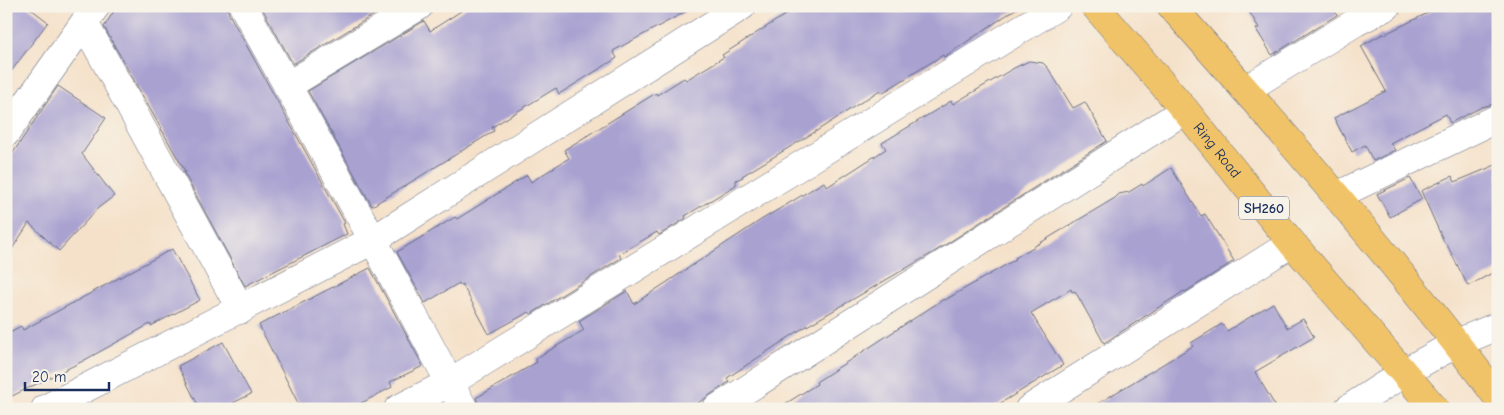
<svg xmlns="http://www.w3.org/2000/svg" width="1504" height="415" font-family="'Comic Neue',sans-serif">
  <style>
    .building { fill: #a9a2d1 }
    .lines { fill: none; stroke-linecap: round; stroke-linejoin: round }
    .street-casing { stroke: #676d83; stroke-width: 29 }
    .highway-casing { stroke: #676d83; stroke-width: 29 }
    .street { stroke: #fff; stroke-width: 28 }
    .highway { stroke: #f0c369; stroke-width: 28 }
    .labels { text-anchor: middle; stroke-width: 4.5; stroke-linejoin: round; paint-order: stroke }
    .shield { fill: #f7f3e8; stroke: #5d6a87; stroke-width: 1 }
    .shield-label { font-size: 14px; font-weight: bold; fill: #1b2f5e }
    .street-label { font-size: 15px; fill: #1b2f5e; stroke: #f7f3e8 }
  </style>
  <rect width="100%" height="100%" fill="#f7f3e8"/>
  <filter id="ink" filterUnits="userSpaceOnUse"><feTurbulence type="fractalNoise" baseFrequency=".02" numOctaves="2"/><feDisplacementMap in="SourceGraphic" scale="10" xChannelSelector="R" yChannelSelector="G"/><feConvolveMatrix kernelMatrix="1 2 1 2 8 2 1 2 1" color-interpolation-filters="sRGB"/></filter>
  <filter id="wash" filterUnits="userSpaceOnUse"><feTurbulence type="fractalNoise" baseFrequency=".0096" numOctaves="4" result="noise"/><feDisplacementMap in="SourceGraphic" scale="20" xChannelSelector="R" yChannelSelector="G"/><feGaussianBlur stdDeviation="1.12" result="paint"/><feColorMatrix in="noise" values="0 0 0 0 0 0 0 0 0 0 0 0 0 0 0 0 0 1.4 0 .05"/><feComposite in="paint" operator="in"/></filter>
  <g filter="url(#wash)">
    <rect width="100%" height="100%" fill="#f5e1c9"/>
    <g id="blocks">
      <path class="building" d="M6,6H27L48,22L6,78Z
        M117,6H227L229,14L345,223L343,224L347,234L245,286L183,171L186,173L104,27Z
        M261,6H388L293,64Z
        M469,6H696L613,51L617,58L559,94L556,88L492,127L494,131L372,206L308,91L424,21L430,31Z
        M799,6H1020L944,57L943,55L882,93L880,90L818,130L742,176L743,177L736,180V185L685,216L686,218L659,235L657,232L619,254L621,258L531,314L529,312L489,334L462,284L460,286L459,283L425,303L397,252L455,217L457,219L527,175L531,182L569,158L564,150L656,93L657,95L684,78L686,80L724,57L722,55Z
        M1246,6H1332L1337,15L1272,55L1256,29L1259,28Z
        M1442,6H1498V103L1482,107L1450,123L1446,114L1390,143L1395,150L1373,161L1365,145L1352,152L1334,118L1386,91L1361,46L1383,34V35Z
        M1029,61L1043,63L1048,68L1073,108L1085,102L1107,141L934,252L800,330L727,378L729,382L704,399L689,409H480L476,398L537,362L535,359L584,330L579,321L627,291L634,304L761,220L824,182L827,187L886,149L882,143L951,101L953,104L1014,68Z
        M58,86L106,118L82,154L114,196L98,208L59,251L29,223L6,258V163Z
        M1498,164V270L1468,286L1446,243L1445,244L1421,191L1452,176L1455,182Z
        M1171,168L1201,216L1205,214L1234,261L1185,292L1184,291L1104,343L1075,291L1072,292L1071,289L1031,313L1063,365L991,409H777L817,384L816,382L944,299L945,300L1016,259L1015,258L1115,198L1119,194L1129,192L1142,184L1143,186Z
        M1410,178L1422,199L1390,217L1377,194Z
        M172,249L200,300L151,326L150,324L81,362L12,396L6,384V334L21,326L23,330Z
        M370,268L423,366L390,382L392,387L350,409H301L259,325Z
        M1273,303L1287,328L1303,319L1314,337L1255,372L1277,409H1089L1193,346L1191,343L1222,324L1227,331Z
        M223,342L251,394L221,409H200L178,366Z"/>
    </g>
  </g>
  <g filter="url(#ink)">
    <use href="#blocks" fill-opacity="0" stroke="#676d83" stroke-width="1"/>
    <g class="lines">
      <defs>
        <path id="street" d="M243,6L373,240L464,409
          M85,24L241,310
          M287,86L419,6
          M1245,90L1356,22L1387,6
          M6,133L96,6
          M1336,196L1498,118
          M45,409L373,240L742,6
          M398,409L449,383L1058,6
          M716,409L1185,110
          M1029,409L1292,243
          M1348,409L1405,372L1457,343L1498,326"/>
        <g id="highway">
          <path id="s1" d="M1095,6L1185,110L1292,243L1435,409"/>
          <path d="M1171,6C1284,133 1396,262 1498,398"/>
        </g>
      </defs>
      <use href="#street" class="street-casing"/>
      <use href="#highway" class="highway-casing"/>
      <use href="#street" class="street"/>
      <use href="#highway" class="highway"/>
    </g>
  </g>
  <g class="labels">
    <rect class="shield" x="1239" y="196.5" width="50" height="23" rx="4"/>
    <g class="shield-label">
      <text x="1264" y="213">SH260</text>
    </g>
    <g class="street-label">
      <text dy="5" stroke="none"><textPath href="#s1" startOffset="189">Ring Road</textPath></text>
    </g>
  </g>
  <rect width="1504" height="415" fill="none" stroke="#f7f3e8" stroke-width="25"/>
  <path d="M25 382v8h84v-8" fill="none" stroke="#1b2f5e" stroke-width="2.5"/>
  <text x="32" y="382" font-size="15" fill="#1b2f5e" stroke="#f7f3e8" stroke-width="4" paint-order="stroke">20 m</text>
</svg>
